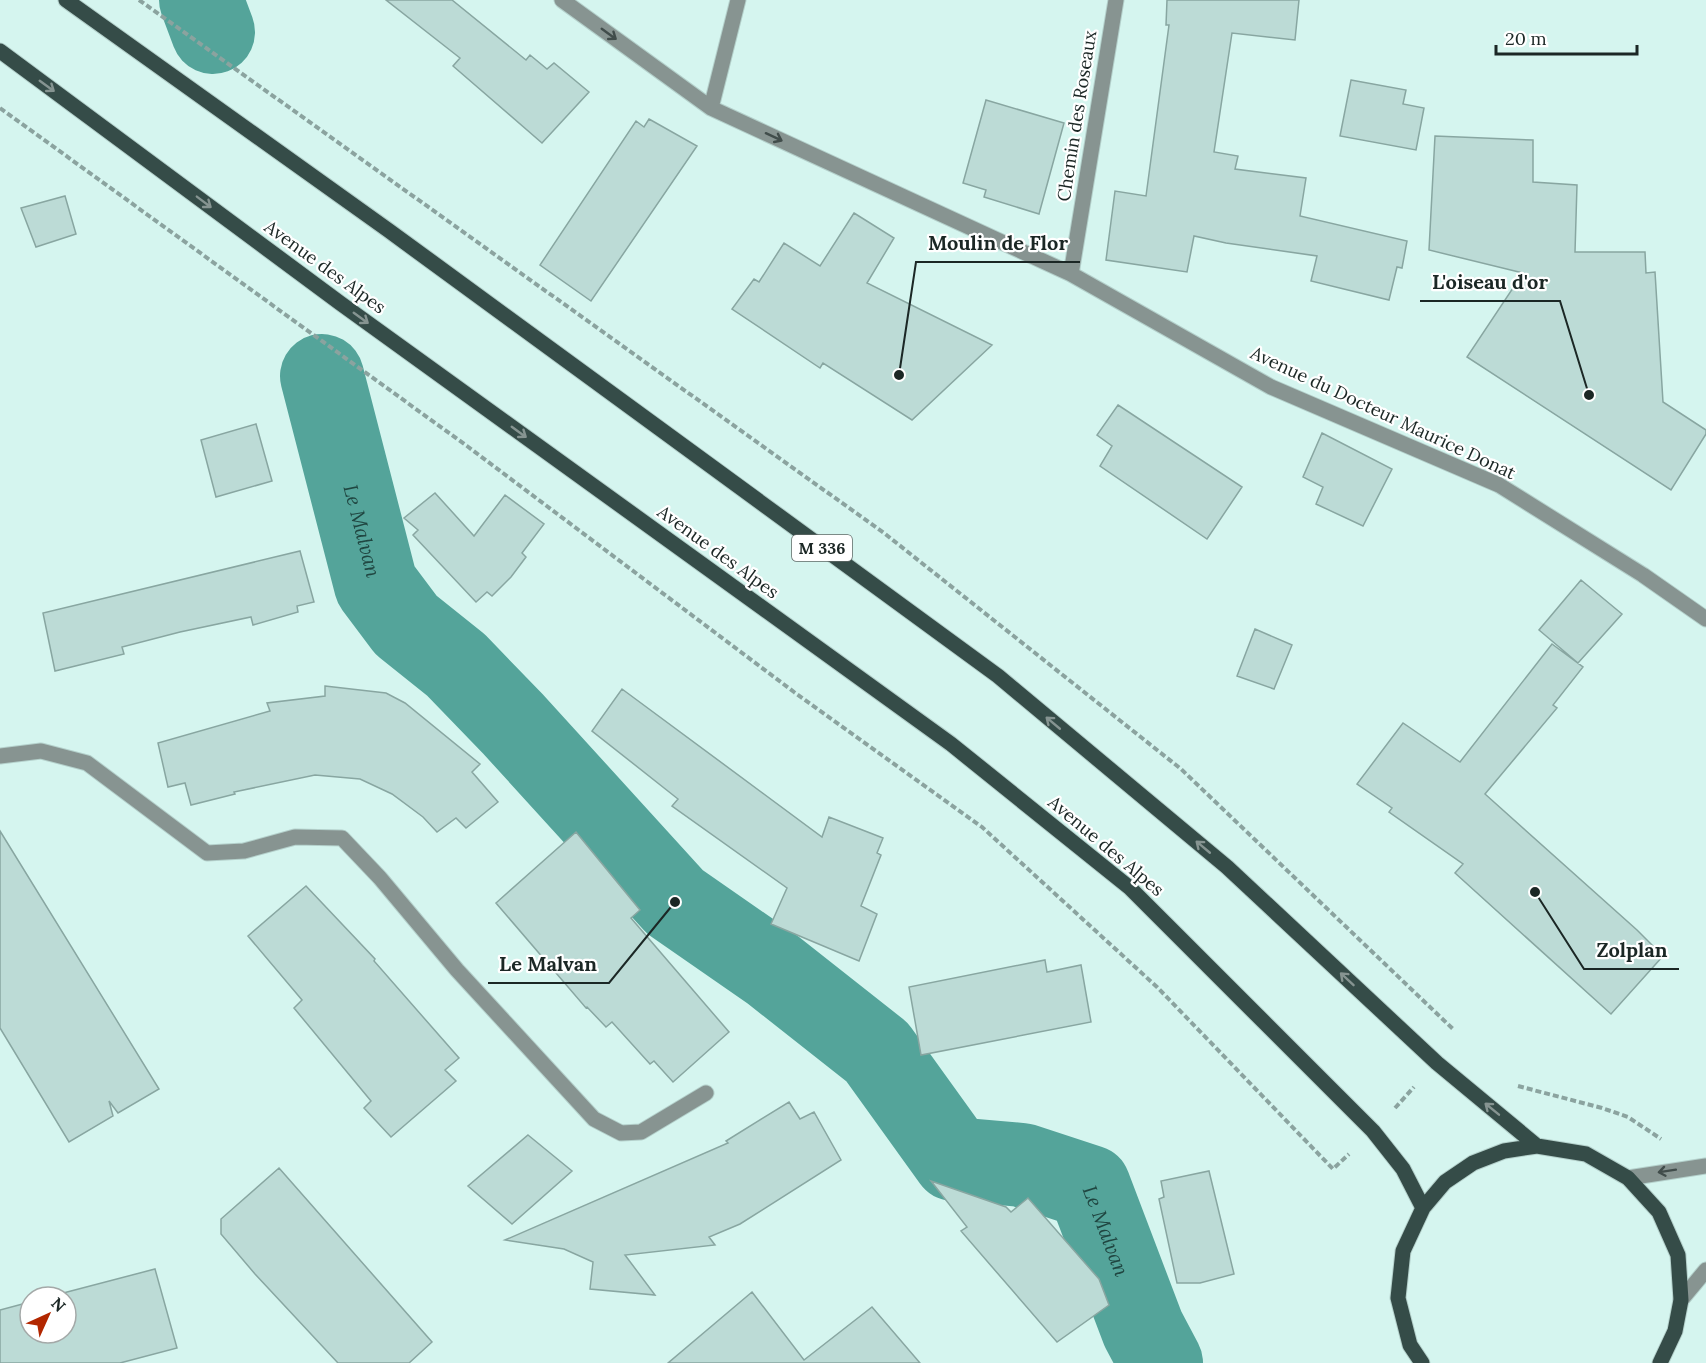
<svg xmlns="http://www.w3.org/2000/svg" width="1706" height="1363" font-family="Lora,serif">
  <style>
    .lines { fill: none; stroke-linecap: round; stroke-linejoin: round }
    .river { stroke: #54a49a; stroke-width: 84 }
    .building { fill: #bcdbd6; stroke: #88a6a1; stroke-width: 1.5 }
    .minor-casing { stroke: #b4d0cb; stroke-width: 17 }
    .tertiary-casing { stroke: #b4d0cb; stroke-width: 17 }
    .primary-casing { stroke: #b4d0cb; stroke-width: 17 }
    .path { stroke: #8ba39f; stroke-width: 4; stroke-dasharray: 6 3; stroke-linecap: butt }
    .minor { stroke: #879491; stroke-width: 15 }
    .tertiary { stroke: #879491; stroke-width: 15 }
    .primary { stroke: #354c48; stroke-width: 15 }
    .oneway { stroke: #414d4b }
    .oneway2 { stroke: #869491 }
    .labels { text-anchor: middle; stroke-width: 4.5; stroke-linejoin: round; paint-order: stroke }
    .shield { fill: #fff; stroke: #5f6866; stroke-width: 1.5 }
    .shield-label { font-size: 16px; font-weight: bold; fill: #1b2725 }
    .street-label { font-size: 18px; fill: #1b2725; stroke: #fff }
    .water-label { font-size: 20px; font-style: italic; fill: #204641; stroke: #fff }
    .leader { fill: none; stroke: #1b2725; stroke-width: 2 }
    .callout-dot { fill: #1b2725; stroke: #fff; stroke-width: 2 }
    .callout-label { font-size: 20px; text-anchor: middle; font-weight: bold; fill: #1b2725; stroke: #fff; stroke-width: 4.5; stroke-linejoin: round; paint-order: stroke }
  </style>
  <rect width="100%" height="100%" fill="#d5f5ef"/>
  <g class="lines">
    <g class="river">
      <path d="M201,0L213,32"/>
      <path id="s1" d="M322,376L376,585L406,625L456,665L513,724L675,902L773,970L877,1052L954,1159L1022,1165L1089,1187L1143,1329L1161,1363"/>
    </g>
  </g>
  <path class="building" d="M386,0H452L526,60L530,55L547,69L554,63L589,92L542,143L453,66L460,58Z
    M1167,0H1299L1295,40L1232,33L1214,152L1238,156L1235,169L1306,178L1300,216L1407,241L1402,268L1397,267L1389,300L1311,281L1317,256L1226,243L1194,236L1187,272L1106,260L1115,191L1146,196L1169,25H1166Z
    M1351,80L1406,90L1403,104L1424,108L1416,150L1340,136Z
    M986,100L1064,123L1039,214L984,197L986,190L963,183Z
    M649,119L697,146L591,301L540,265L636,121L644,127Z
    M1435,136L1533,140V182L1577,185L1575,252H1645L1646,273L1655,272L1663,402L1706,430V434L1671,490L1467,357L1523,273L1429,250Z
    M65,196L76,234L36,247L21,208Z
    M854,213L894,238L867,283L992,345L912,420L823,363L820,368L732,309L754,279L759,282L784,243L820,266Z
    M1118,405L1242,487L1207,539L1100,466L1112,446L1097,435Z
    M256,424L272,481L216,497L201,440Z
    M1322,433L1392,469L1363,526L1316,504L1323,487L1303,477Z
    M435,493L474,536L505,495L544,524L522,553L526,557L511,577L492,596L487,592L476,602L413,535L418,530L404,518Z
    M300,551L314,602L297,606L298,612L253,625L251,617L180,632L122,647L124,654L55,671L43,613Z
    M1581,580L1622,614L1578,663L1539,630Z
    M1255,629L1292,645L1274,689L1237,676Z
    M1552,644L1583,667L1553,705L1557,708L1485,794L1637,930L1663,956L1611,1014L1455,873L1463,864L1389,812L1392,808L1357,784L1403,723L1460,762Z
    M325,686L386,693L405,703L480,764L472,772L498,802L466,828L456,818L437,832L423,817L392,794L360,779L315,775L234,792L235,794L191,805L185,783L168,787L158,743L270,711L267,703L325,696Z
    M622,689L822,837L829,817L883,838L877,853L881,855L861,906L877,914L859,961L771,924L787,888L672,806L678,799L592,731Z
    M0,831L159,1089L118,1113L109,1101L113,1116L69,1142L0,1028Z
    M576,832L640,910L631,918L729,1032L673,1082L654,1061L650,1064L612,1022L606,1027L587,1007L586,1008L496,903Z
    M306,886L375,959L374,961L459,1058L445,1070L456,1081L391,1137L364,1108L371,1101L294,1008L302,1000L248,936Z
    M1045,960L1047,972L1081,965L1091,1022L921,1055L909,987Z
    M789,1102L800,1119L814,1112L841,1160L740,1224L709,1237L715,1245L625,1255L655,1295L590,1289L593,1262L564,1249L505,1240L728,1143L726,1141Z
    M528,1135L572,1171L512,1224L468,1186Z
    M279,1168L432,1342L409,1363H338L255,1274L221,1234V1219Z
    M1209,1171L1234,1274L1200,1283H1177L1159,1199L1164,1197L1161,1181Z
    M931,1181L1006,1207L1011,1212L1028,1198L1099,1279L1109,1305L1057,1342L961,1231L967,1227Z
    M155,1269L177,1348L120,1363H0V1310L30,1302V1333H66V1297H48Z
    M752,1292L804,1360L872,1307L920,1363H668Z"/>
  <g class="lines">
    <defs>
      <path id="minor" d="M562,0L711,108L1071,274L1271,387L1499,485L1643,575L1706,619
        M711,108L738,0
        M1071,274L1116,0
        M0,756L41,751L87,763L207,853L244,851L295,837L342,838L380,878L457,970L594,1119L621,1133L641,1132L706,1093"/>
      <path id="tertiary" d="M1628,1178L1706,1166
        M1681,1300L1706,1270"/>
      <path id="primary" d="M66,0L388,230L998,676L1227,867L1437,1063L1537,1146
        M0,51L340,303L951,744L1130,888L1373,1131L1403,1169L1423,1208
        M1422,1363L1410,1345L1398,1298L1403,1251L1423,1208L1445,1182L1473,1163L1504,1151L1537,1146L1586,1154L1628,1178L1659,1212L1678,1255L1681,1300L1675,1331L1660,1363"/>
    </defs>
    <use href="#minor" class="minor-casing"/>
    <use href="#tertiary" class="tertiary-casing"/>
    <use href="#primary" class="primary-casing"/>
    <path class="path" d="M139,0L884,533L1181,769L1454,1030
      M0,108L467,446L794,692L982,827L1157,987L1333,1169L1349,1154
      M1518,1086L1602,1108L1628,1117L1661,1139
      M1395,1108L1414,1087"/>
    <use href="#minor" class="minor"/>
    <use href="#tertiary" class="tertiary"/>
    <use href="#primary" class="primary"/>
  </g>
  <defs><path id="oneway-shaft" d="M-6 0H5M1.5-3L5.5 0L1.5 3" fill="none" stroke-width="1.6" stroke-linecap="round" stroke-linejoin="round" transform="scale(1.5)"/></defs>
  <g class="oneway">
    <use href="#oneway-shaft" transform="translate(609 34) rotate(36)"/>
    <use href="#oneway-shaft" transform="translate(774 137) rotate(25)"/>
    <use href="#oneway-shaft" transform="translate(1667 1171) rotate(171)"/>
  </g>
  <g class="oneway2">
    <use href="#oneway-shaft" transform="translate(47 86) rotate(36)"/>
    <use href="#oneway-shaft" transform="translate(204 202) rotate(37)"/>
    <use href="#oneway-shaft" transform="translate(361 318) rotate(36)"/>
    <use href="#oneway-shaft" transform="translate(519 432) rotate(36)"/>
    <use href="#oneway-shaft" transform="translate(1053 723) rotate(-140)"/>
    <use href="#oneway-shaft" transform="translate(1203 847) rotate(-140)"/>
    <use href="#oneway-shaft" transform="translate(1347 979) rotate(-137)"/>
    <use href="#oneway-shaft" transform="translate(1492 1109) rotate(-141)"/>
  </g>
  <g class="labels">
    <rect class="shield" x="792" y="535" width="60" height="26" rx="4.5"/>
    <g class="shield-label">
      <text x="822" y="554">M 336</text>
    </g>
    <g class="street-label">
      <text transform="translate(1077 116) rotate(-81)" y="6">Chemin des Roseaux</text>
      <text transform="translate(325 267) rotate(36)" y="6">Avenue des Alpes</text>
      <text transform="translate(1383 413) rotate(25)" y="6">Avenue du Docteur Maurice Donat</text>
      <text transform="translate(718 552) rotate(36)" y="6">Avenue des Alpes</text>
      <text transform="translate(1106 846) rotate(40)" y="6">Avenue des Alpes</text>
    </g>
    <g class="water-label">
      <text dy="7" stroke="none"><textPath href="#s1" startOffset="160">Le Malvan</textPath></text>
      <text dy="7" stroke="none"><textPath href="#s1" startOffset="1222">Le Malvan</textPath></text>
    </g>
  </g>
  <path class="leader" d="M899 375L916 262H1080M1589 395L1560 301H1420M1535 892L1584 969H1679M675 902L609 983H488"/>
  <g class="callout-dot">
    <circle cx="899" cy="375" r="6"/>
    <circle cx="1589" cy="395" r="6"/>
    <circle cx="1535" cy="892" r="6"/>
    <circle cx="675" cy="902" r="6"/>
  </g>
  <g class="callout-label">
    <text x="998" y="250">Moulin de Flor</text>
    <text x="1490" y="289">L'oiseau d'or</text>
    <text x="1632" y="957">Zolplan</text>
    <text x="548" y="971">Le Malvan</text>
  </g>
  <g transform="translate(48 1315) rotate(45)"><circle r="28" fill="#ffffff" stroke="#a4a9a8" stroke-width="1.5"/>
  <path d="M0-4.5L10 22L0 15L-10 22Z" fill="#b22700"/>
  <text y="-9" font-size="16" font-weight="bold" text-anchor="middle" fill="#1b2725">N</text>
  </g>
  <path d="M1496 45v9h141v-9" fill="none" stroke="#1b2725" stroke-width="3"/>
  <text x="1505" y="45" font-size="18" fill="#1b2725" stroke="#ffffff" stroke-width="4.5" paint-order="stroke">20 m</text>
</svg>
